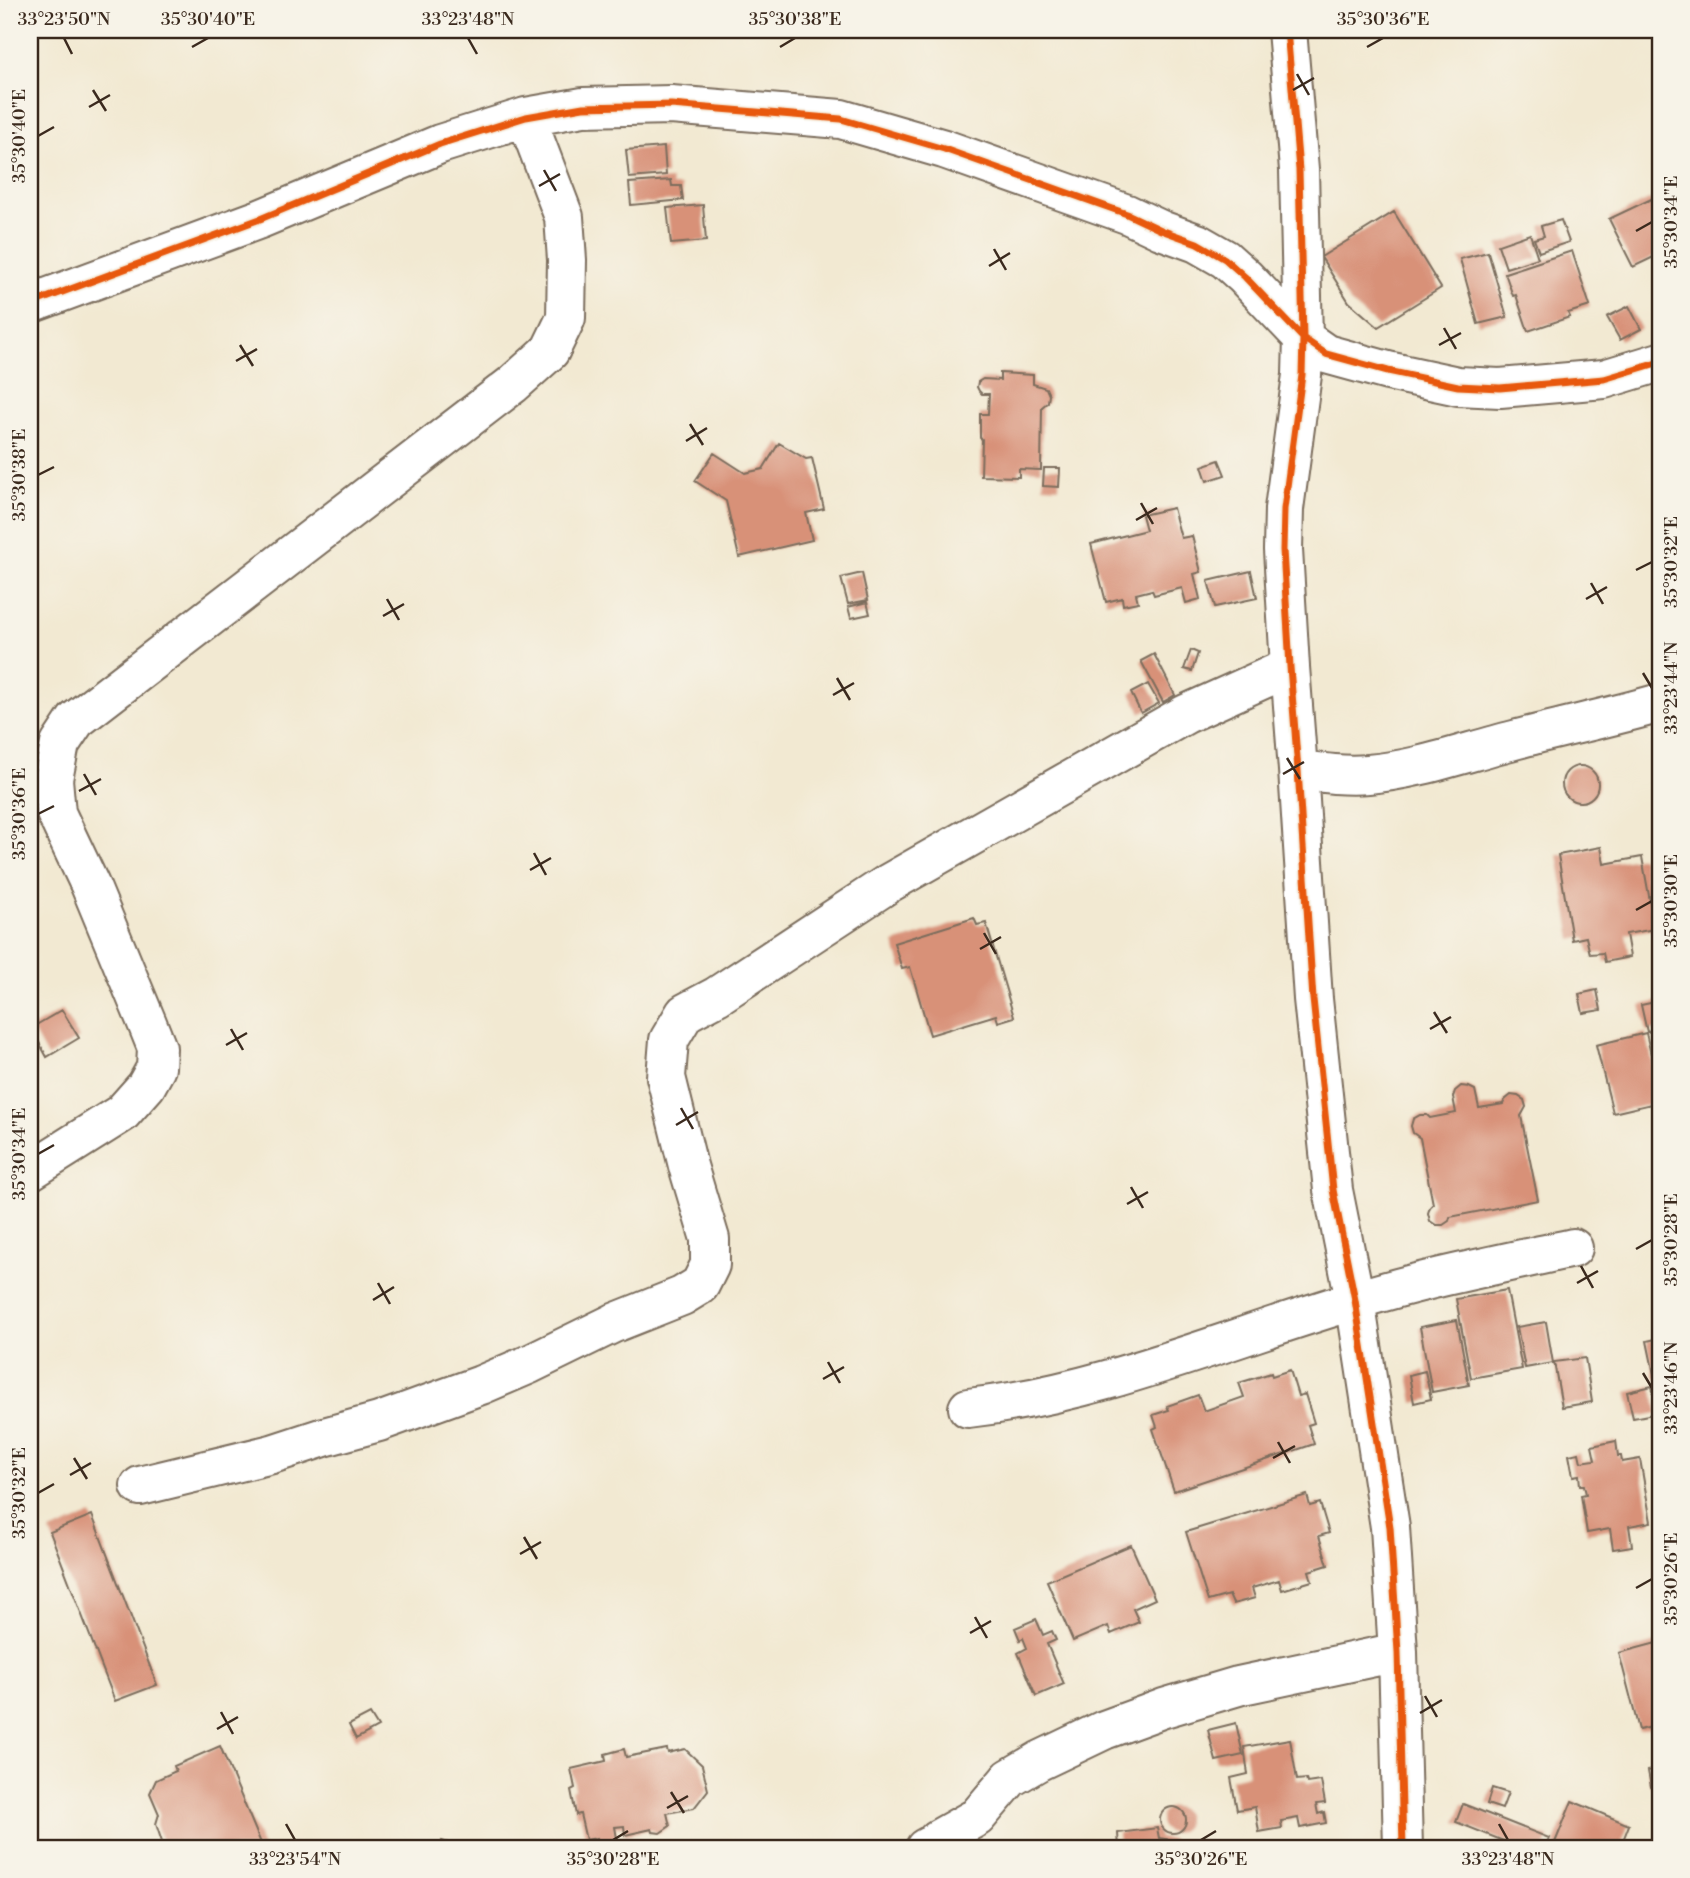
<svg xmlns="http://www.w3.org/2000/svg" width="1690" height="1878" font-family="'Libre Bodoni',serif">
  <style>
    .building { fill: #d89178 }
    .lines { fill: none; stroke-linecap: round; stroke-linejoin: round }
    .minor-casing { stroke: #7b6d5d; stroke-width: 42 }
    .minor { stroke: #fff; stroke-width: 38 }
    .cycleway-casing { stroke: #f7f3e8; stroke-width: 11 }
    .cycleway { stroke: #e8590c; stroke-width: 7 }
    .ticks { fill: none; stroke: #3b2a1e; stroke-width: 2.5 }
    .neatline { fill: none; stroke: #3b2a1e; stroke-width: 2.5 }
    .ticks-label { font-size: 18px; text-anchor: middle; fill: #3b2a1e }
  </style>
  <rect width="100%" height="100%" fill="#f7f3e8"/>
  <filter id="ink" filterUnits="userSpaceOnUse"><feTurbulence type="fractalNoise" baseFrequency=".0143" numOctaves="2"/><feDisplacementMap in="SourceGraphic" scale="14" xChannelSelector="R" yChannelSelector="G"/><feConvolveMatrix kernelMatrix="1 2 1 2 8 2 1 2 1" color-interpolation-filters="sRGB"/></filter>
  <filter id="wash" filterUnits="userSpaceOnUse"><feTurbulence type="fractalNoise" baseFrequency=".00686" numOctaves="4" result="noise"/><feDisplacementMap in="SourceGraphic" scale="28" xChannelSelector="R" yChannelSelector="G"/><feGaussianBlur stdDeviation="1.57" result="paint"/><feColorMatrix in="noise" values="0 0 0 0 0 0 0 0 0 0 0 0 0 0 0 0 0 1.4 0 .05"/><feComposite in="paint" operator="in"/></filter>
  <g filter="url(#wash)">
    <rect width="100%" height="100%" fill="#f2e9d2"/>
    <g id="blocks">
      <path class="building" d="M664,147L666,175L629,178L626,150Z
        M671,180L672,186H681L683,200L631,205L629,183Z
        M1651,199L1660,219V254L1633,267L1609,219Z
        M703,205L706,241L671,244L667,208Z
        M1394,212L1441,288L1378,327L1349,302L1321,257Z
        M1561,220L1569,242L1539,252L1534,239L1544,236L1541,226Z
        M1530,234L1538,258L1506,268L1498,245Z
        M1572,251L1590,306L1568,313L1570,317L1528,331L1516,295L1513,296L1505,273Z
        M1488,252L1507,317L1478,324L1460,259Z
        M1629,306L1641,329L1620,340L1607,317Z
        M1000,373L1033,375V384L1046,388L1049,395L1048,402L1042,407L1041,470L1019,469V477L981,476L982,439L980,438V414H988L989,394H982L979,391L977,387L978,382L983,379L1000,380Z
        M779,443L806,459L812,458L824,509L806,513L812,540L739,557L726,501L695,481L714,453L745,473L763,469Z
        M1219,460L1225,475L1207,481L1202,466Z
        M1044,468H1060L1059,487L1043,486Z
        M1173,508L1181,538L1192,536L1201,572L1194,574L1200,599L1186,603L1182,588L1154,595L1152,590L1136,594L1138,602L1123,605L1122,598L1106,602L1091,544L1146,530L1142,515Z
        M1251,571L1257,598L1215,607L1208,581Z
        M862,573L868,600L848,604L841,578Z
        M867,602L870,614L851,618L848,607Z
        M1191,650L1198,653L1192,671L1184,669Z
        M1154,654L1175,695L1163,702L1141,661Z
        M1148,684L1159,703L1141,713L1131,693Z
        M1562 784a18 18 0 1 1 36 0a18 18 0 1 1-36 0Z
        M1601,847L1604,864L1642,857L1655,929L1626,934L1630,957L1605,962L1603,953L1590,954L1586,937L1572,940L1558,855Z
        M974,918L977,925L986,923L1014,1017L998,1022L996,1015L930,1035L910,967L902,969L894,943Z
        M1597,990L1601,1010L1583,1013L1579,994Z
        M1660,1001V1029L1647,1032L1641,1005Z
        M62,1010L79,1038L47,1057L31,1028Z
        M1646,1033L1660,1094V1102L1613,1113L1596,1045Z
        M1461,1086L1469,1087L1475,1090L1479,1108L1503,1104L1505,1100L1511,1095L1518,1096L1524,1100L1526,1107L1521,1116L1538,1200L1450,1217L1449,1221L1443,1225H1436L1430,1221L1428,1213L1430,1207L1433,1204L1420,1138L1413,1133L1411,1126L1413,1119L1420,1115H1427L1430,1118L1456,1113L1453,1097L1455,1091Z
        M1507,1290L1522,1369L1471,1378L1456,1299Z
        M1457,1320L1469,1385L1432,1392L1420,1327Z
        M1546,1322L1553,1363L1525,1368L1517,1327Z
        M1660,1338V1378L1655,1379L1647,1341Z
        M1585,1358L1592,1402L1562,1407L1554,1362Z
        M1290,1370L1298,1396L1305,1394L1314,1423L1308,1425L1314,1444L1174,1491L1153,1429L1157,1427L1153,1415L1169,1410L1167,1406L1198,1395L1204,1411L1244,1397L1239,1383L1271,1373L1272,1376Z
        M1425,1371L1431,1399L1414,1403L1409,1375Z
        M1652,1386L1658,1413L1633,1418L1627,1392Z
        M1616,1441L1618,1456H1621L1622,1462L1640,1459L1651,1522L1629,1526L1632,1546L1613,1549L1610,1529L1587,1533L1581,1495L1586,1494L1584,1485H1580L1579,1475L1573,1476L1569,1455L1579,1453L1581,1462L1595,1460L1592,1446Z
        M1307,1495L1310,1506L1320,1503L1329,1533L1319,1536L1328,1565L1309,1571L1312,1581L1282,1590L1279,1580L1252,1588L1255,1598L1233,1604L1229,1595L1208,1601L1186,1532Z
        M92,1515L157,1685L115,1701L50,1532Z
        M1131,1545L1155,1599L1133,1609L1139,1622L1111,1634L1108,1626L1073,1641L1047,1581Z
        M1036,1619L1043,1635L1052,1631L1056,1640L1047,1644L1064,1684L1036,1696L1018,1653L1027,1648L1023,1638L1020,1640L1015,1628Z
        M1660,1642V1725L1639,1730L1619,1653Z
        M370,1714L378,1727L356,1739L349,1725Z
        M1236,1723L1243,1755L1216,1761L1208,1730Z
        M1290,1739L1297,1780L1306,1779L1307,1783L1321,1781L1325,1803L1316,1804L1318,1814L1324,1812L1326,1823L1300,1828L1298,1818L1281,1821L1282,1828L1259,1832L1255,1807L1237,1810L1231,1778L1248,1774L1244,1747Z
        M220,1746L263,1848H164L156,1824L159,1814L150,1793L156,1780L176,1771L174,1766Z
        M624,1749L626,1757L667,1749L668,1753L685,1749L702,1765L708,1790L694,1808L667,1813L670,1826L660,1833L653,1832L652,1829L625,1835L624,1826L615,1827L618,1844L599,1848L597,1838L586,1840L580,1814L576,1815L571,1790L575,1788L571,1769L606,1761L605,1754Z
        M1660,1768V1810H1659L1654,1786L1651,1787L1648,1771Z
        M1492,1788L1508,1793L1502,1809L1487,1804Z
        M1572,1801L1629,1825L1620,1848H1562L1554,1845Z
        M1463,1804L1549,1838L1545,1848H1521L1456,1822Z
        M1160 1820a13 13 0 1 1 26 0a13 13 0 1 1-26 0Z
        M1157,1828L1159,1838L1172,1840L1173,1848H1119L1118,1833Z
        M442,1841L463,1848H439Z"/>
    </g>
  </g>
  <g filter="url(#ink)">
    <use href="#blocks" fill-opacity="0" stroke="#7b6d5d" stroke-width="2"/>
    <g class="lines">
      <defs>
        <path id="minor" d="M1287,30L1299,170L1303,338L1302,375L1284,509L1283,550L1290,667L1298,770L1313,999L1333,1190L1355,1300L1390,1527L1398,1652L1403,1848
          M30,304L260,219L440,144L526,117L583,107L671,105L841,119L944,149L1127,214L1161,230L1197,243L1225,259L1245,277L1303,338L1326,354L1388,371L1458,386L1500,388L1604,379L1660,362
          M1298,770C1322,773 1345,776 1368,774C1418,770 1466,752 1514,740C1563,727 1612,717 1660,703
          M30,1171L122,1113L146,1086L156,1068L157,1048L147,1023L90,885L56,813L53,779L60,744L76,720L512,385L550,351L566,318L567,260L564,217L526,117
          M968,1408C1103,1393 1227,1338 1356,1300C1427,1278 1501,1264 1573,1248
          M140,1486L272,1454L324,1437L379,1422L481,1385L530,1364L614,1323L682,1296L700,1285L710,1265V1239L688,1166L666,1077L669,1040L685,1013L717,996L889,883L1186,714L1290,667
          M925,1848L934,1843L938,1839L977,1817L1010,1778L1039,1761L1104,1730L1164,1708L1238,1686L1398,1652"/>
      </defs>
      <use href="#minor" class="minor-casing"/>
      <use href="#minor" class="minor"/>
      <defs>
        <path id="cycleway" d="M1287,30L1299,170L1303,338L1302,375L1284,509L1283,550L1290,667L1298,770L1313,999L1333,1190L1355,1300L1390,1527L1398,1652L1403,1848
          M30,304L260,219L440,144L526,117L583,107L671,105L841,119L944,149L1127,214L1161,230L1197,243L1225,259L1245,277L1303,338L1326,354L1388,371L1458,386L1500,388L1604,379L1660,362"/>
      </defs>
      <use href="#cycleway" class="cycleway-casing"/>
      <use href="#cycleway" class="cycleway"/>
    </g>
  </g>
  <path class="ticks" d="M64,38L72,54M468,38L477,54M192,47L208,38M780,47L795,38M1367,47L1383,38M1297,74L1309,95M93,90L106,111M1293,90L1314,78M89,107L110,95M38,136L54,127M544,170L556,191M539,186L560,174M1636,231L1652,222M994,249L1006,270M989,266L1010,253M1444,328L1456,349M240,345L253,366M1439,345L1461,333M236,361L257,349M690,424L703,445M686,441L707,428M38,475L54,467M1141,503L1153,524M1136,520L1157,508M1636,570L1652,562M1591,583L1603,604M387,599L399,620M1586,599L1607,587M383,616L404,604M1643,673L1652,688M837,678L850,700M833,695L854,683M1287,758L1300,779M84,774L96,795M1283,774L1304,762M79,791L101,779M38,814L54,806M534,853L546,875M530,870L551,858M1636,910L1652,901M984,933L996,954M980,949L1001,937M1434,1012L1447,1033M231,1029L243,1050M1430,1029L1451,1017M226,1045L247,1033M681,1108L693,1129M676,1125L698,1112M38,1154L54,1145M1131,1187L1143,1208M1127,1204L1148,1192M1636,1249L1652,1240M1581,1266L1593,1288M378,1283L390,1304M1577,1283L1598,1271M373,1300L394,1287M828,1362L840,1383M1643,1373L1652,1388M823,1379L844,1367M1278,1442L1290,1463M74,1458L87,1479M1273,1458L1295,1446M70,1475L91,1463M38,1493L54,1484M524,1537L537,1559M520,1554L541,1542M1636,1588L1652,1579M975,1617L987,1638M970,1633L991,1621M1425,1696L1437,1717M221,1712L233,1734M1420,1713L1442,1700M217,1729L238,1717M671,1792L684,1813M667,1808L688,1796M286,1824L295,1840M1499,1824L1508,1840M613,1840L628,1831M1201,1840L1216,1831"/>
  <rect width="1690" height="1878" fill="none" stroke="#f7f3e8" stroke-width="77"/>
  <rect x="38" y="38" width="1614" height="1802" class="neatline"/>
  <g class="ticks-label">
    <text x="64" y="25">33°23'50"N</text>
    <text x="208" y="25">35°30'40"E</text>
    <text x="468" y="25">33°23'48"N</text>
    <text x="795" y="25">35°30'38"E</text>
    <text x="1383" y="25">35°30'36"E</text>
    <text transform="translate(19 136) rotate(-90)" y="6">35°30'40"E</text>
    <text transform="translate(1671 222) rotate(-90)" y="6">35°30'34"E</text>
    <text transform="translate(19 475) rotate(-90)" y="6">35°30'38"E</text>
    <text transform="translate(1671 562) rotate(-90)" y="6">35°30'32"E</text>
    <text transform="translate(1671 688) rotate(-90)" y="6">33°23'44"N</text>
    <text transform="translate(19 814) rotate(-90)" y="6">35°30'36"E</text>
    <text transform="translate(1671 901) rotate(-90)" y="6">35°30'30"E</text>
    <text transform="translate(19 1154) rotate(-90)" y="6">35°30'34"E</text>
    <text transform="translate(1671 1240) rotate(-90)" y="6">35°30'28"E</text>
    <text transform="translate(1671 1388) rotate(-90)" y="6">33°23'46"N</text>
    <text transform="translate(19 1493) rotate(-90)" y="6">35°30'32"E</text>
    <text transform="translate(1671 1579) rotate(-90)" y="6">35°30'26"E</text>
    <text x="295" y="1865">33°23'54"N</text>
    <text x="613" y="1865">35°30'28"E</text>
    <text x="1201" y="1865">35°30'26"E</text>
    <text x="1508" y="1865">33°23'48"N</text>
  </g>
</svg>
